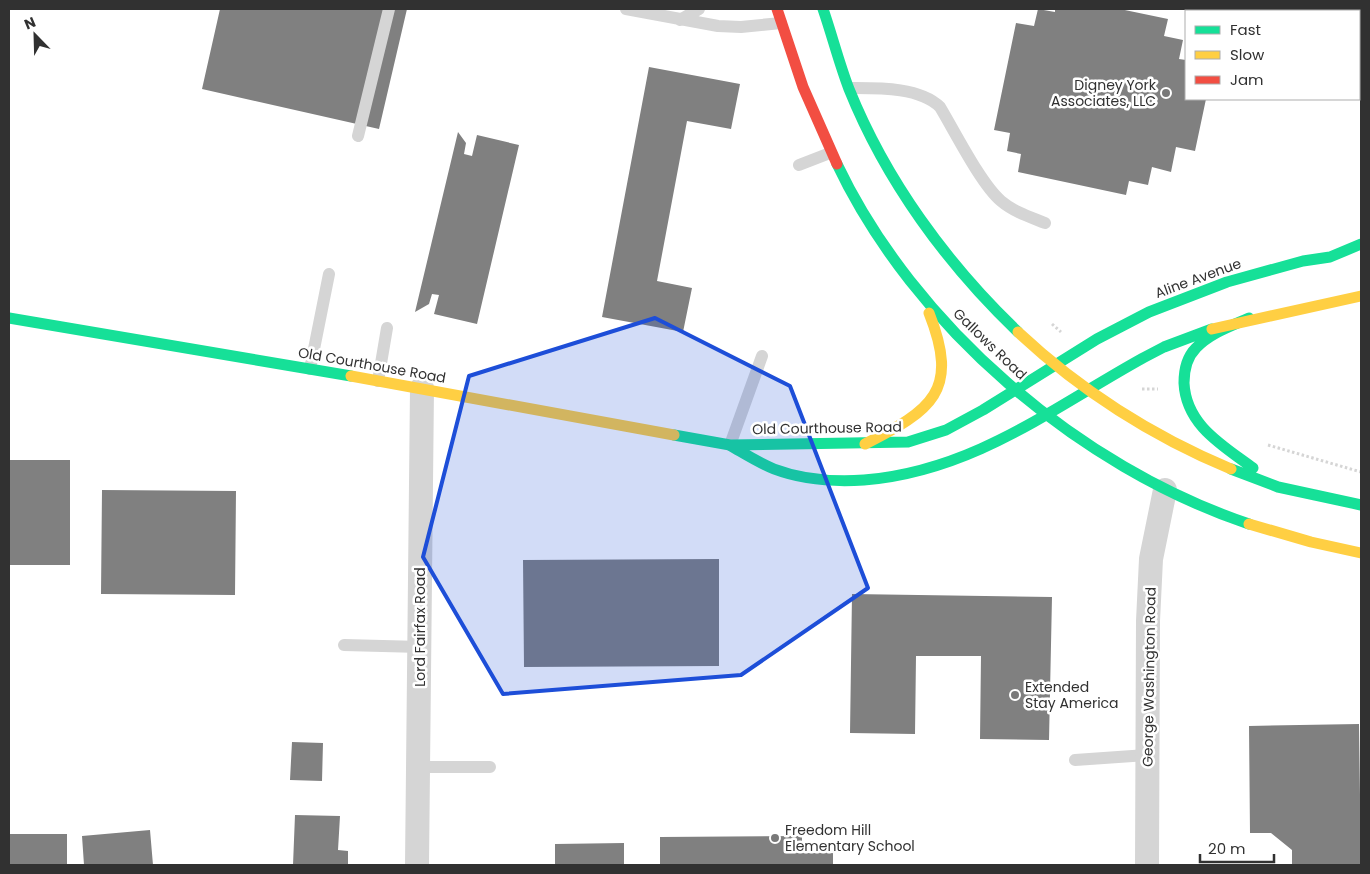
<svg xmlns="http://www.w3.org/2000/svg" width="1370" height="874" font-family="Poppins,sans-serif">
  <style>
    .building { fill: #808080 }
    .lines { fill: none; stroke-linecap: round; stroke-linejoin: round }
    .path { stroke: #d5d5d5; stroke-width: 3; stroke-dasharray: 2.5 2.5; stroke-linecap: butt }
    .lane { stroke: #d5d5d5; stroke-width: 12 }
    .street { stroke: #d5d5d5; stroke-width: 24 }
    .fast { stroke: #16e098; stroke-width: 11 }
    .slow { stroke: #ffcf43; stroke-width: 11 }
    .jam { stroke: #f24e42; stroke-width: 11 }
    .marked { fill: #1d4ed8; fill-opacity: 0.2; stroke: #1d4ed8; stroke-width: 4; stroke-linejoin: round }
    .poi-dot { fill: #797979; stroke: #fff; stroke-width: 2 }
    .labels { text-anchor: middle; stroke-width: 5; stroke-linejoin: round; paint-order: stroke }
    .poi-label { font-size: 14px; fill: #313131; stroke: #fff; text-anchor: start }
    .street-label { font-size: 14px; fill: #313131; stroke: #fff }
  </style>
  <rect width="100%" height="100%" fill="#fff"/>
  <path class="building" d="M220,9H407L379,129L202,89Z
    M1038,9L1055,12V9H1120L1168,19L1164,36L1183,40L1179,59L1186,60V99H1206L1195,151L1176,147L1171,172L1152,167L1148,185L1129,181L1126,195L1018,172L1021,154L1007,151L1010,133L994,130L1016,23L1034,26Z
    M1198,9H1361V40H1359V11H1197Z
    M649,67L740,84L731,129L687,121L657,281L692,288L683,332L602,317Z
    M458,132L466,143L464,154L472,156L477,135L519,145L477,324L434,314L439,295L432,294L429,304L415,312Z
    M9,460H70V565H9Z
    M102,490L236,491L235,595L101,594Z
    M719,559V666L524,667L523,560Z
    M852,594L1052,597L1049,740L980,739L981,656H916L915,734L850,733Z
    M1359,724L1361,865H1292V850L1271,833H1250L1249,726Z
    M292,742L323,743L322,781L290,780Z
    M295,815L340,816L338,850L348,851V865H293Z
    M150,830L153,865H84L82,836Z
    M9,834H67V865H9Z
    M802,836V849H833V865H660V837Z
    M624,843V865H555V844Z"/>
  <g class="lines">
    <path class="path" d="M1052,324L1061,332
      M1142,389H1158
      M1268,445L1361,472"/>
    <path class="lane" d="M626,9L718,26L741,27L781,23
      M680,20L699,9
      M851,88C878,88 920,87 940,107C955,132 981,184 1001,201C1014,212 1030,217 1045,223
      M358,136L389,9
      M799,165L830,153
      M310,369L329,274
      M378,381L387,328
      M730,445L762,356
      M344,645L421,647
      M1075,760L1147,755
      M419,767H490"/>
    <path class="street" d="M417,865L422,388
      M1147,865L1148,621L1151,559L1165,490"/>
    <path class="fast" d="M823,9C832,35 839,63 849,89C886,181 947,264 1018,332
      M837,164C914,326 1079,467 1249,524
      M9,318L351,376
      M1249,318C1231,326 1210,333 1196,348C1187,357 1184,370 1184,383C1186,425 1222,445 1253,468
      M674,435L730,445L908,442L946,430L983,410L1097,339L1149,312L1227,282L1303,261L1330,257L1361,244
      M731,446C745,454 759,463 774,469C803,480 834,482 864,480C973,471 1051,409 1143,358L1164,347L1212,329
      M1231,469L1278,487L1361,505"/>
    <path class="slow" d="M1212,329L1361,296
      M1018,332C1080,390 1152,436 1231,469
      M351,376L674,435
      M865,444C932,410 960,391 929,313
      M1249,524L1311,542L1361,553"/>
    <path class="jam" d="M777,9L803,87L837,164"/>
  </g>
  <path class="marked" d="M655,318L790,386L868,588L741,675L503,694L423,557L469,376Z"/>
  <g class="poi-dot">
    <circle cx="1166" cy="93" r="5"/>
    <circle cx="1015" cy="695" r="5"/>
    <circle cx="775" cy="838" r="5"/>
  </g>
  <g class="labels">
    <g class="poi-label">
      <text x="1156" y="90" text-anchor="end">Digney York<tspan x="1156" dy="16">Associates, LLC</tspan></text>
      <text x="1025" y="692">Extended<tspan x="1025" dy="16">Stay America</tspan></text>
      <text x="785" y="835">Freedom Hill<tspan x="785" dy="16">Elementary School</tspan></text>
    </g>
    <g class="street-label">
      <text transform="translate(1198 278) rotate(-20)" y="5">Aline Avenue</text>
      <text transform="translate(990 344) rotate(44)" y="5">Gallows Road</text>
      <text transform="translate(372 365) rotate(10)" y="5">Old Courthouse Road</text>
      <text transform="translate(827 428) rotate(-1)" y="5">Old Courthouse Road</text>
      <text transform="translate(420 627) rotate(-90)" y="5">Lord Fairfax Road</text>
      <text transform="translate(1149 677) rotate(-89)" y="5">George Washington Road</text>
    </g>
  </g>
  <rect width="1370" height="874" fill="none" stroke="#313131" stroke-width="20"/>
  <rect x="1185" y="10" width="175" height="90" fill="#ffffff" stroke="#adadad"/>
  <rect x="1195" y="26" width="25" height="8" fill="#16e098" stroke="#adadad"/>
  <text x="1230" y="35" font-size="15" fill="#313131">Fast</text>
  <rect x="1195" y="51" width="25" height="8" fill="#ffcf43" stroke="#adadad"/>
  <text x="1230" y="60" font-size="15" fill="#313131">Slow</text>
  <rect x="1195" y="76" width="25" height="8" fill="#f24e42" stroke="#adadad"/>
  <text x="1230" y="85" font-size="15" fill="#313131">Jam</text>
  <g transform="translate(35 35) rotate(337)" stroke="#ffffff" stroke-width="4" paint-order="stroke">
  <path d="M0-4L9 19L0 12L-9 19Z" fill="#313131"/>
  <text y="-8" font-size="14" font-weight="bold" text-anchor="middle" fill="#313131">N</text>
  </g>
  <path d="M1200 854v8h74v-8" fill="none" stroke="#313131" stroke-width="2.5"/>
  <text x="1208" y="854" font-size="15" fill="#313131" stroke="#ffffff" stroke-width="4" paint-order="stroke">20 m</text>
</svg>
